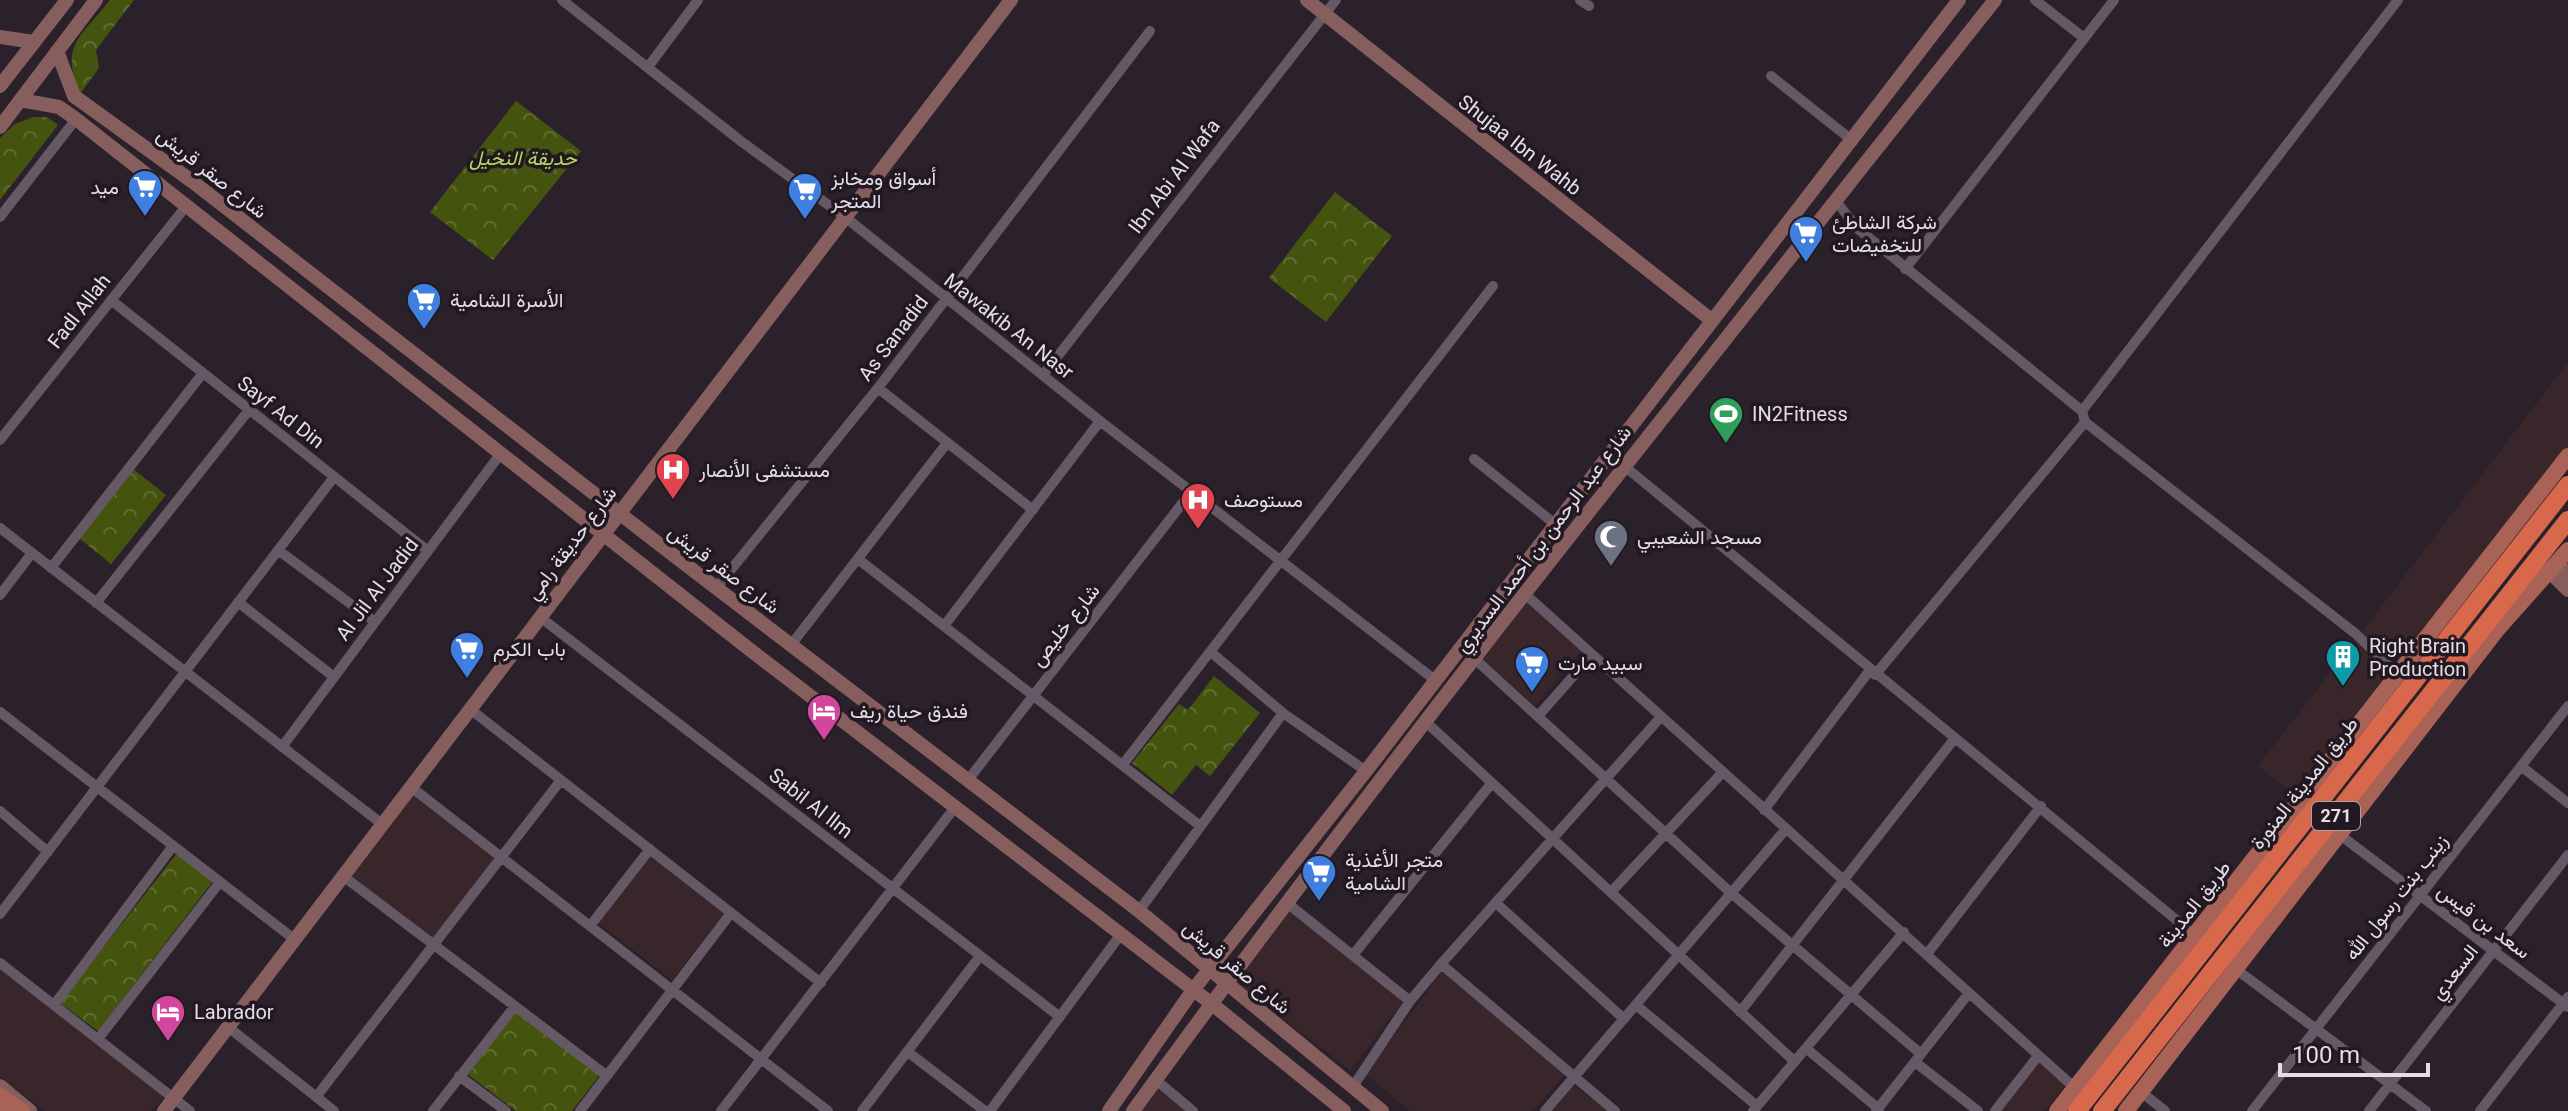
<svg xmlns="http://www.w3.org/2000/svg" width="2568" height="1111" font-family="Georgia,Vazirmatn,serif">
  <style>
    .commercial { fill: #39262a }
    .forest { fill: url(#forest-crowns) }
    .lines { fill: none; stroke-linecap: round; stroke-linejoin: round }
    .street { stroke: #645964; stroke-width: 10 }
    .secondary { stroke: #865e5d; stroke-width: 14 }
    .primary { stroke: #a96256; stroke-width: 16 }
    .highway { stroke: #d7684c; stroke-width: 18 }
    .labels { text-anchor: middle; stroke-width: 7; stroke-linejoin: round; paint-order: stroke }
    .shield { fill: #211821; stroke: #aaa3aa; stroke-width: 2 }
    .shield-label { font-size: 18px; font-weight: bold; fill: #e5dee5 }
    .street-label { font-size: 20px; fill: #e5dee5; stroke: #211821 }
    .park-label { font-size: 20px; font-style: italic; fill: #b7d75e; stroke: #211821 }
    .poi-label { font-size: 20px; fill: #e5dee5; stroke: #211821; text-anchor: start }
  </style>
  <defs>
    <pattern id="forest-crowns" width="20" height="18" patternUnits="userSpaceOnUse" patternTransform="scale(2)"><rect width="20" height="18" fill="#44540f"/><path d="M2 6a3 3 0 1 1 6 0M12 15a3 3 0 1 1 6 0" fill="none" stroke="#5f6c32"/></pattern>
  </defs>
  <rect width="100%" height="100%" fill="#2b212b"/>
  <path class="commercial" d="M2568,362V450L2402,661L2361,633Z
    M1525,600L1583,650L1535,705L1480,658Z
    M2356,639L2397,672L2299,798L2258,766Z
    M413,793L498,858L433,939L347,875Z
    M649,855L724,913L672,980L597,922Z
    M1290,910L1403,1002L1350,1070L1236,982Z
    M0,968L166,1095L151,1111H45L0,1077Z
    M1443,971L1565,1074L1533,1111H1410L1365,1074Z
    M2038,1060L2065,1085L2045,1111H1998Z
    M1572,1084L1607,1111H1549Z
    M1157,1085L1189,1111H1138Z"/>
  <path class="forest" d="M110,0H134L96,50L99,68L80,94C59,45 81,37 110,0Z
    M516,101L581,151L493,260L430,212Z
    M33,117H47L58,125L0,200V138L15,124Z
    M1335,192L1392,236L1326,322L1269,278Z
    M133,469L166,495L111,564L79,538Z
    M1214,676L1260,713L1210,776L1196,765L1172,795L1132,763L1179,704L1188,710Z
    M177,853L213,881L98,1031L60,1003Z
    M515,1009L600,1075L572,1111H516L466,1073Z"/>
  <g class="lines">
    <path class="street" d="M562,0L742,142L845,217L1100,421L1435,680
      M1580,0L1589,6
      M2035,0L2084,38
      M648,67L698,0
      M1771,76L1853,141
      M1836,201L1857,228L2082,411L2085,422L2356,634L2398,675
      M0,217L76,119
      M1905,269L2114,0
      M111,300L428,551
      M1043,375L1336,0
      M878,388L1033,510
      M2082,411L2398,0
      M0,440L187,205
      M1474,459L1555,524
      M1623,465L2196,936
      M0,528L382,824
      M278,550L375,622
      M858,559L1199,825
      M51,568L203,373
      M717,587L878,388L1150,31
      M1525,594L2075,1088
      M0,595L32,553
      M238,602L334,677
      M96,603L249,410
      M540,617L1060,1017
      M944,626L1100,421
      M791,645L947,443
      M1212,653L1283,713L1366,771
      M1476,660L1731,893L1921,1054
      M1875,675L2085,422
      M470,709L821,983
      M0,712L294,939
      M1538,716L1592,655
      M1427,723L1794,1061
      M282,747L501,453
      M1124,763L1493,286
      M2521,766L2568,803
      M968,780L1191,492
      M411,787L828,1111
      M1764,810L1870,670
      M0,811L48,852
      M2340,835L2568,1007
      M343,876L606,1075
      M1611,892L1722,773
      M1287,903L1410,1001
      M1496,903L1624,1019
      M1139,911L1283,713
      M0,914L334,477
      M590,926L650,849
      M1927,954L2041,806
      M1353,955L1491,784
      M0,963L190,1111
      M1441,964L1615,1111
      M2237,970L2426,1111
      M54,1005L173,846
      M1636,1005L1757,1106
      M1740,1012L1955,738
      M228,1027L334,1111
      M98,1039L220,882
      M1807,1049L1879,1109
      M908,1052L985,1111
      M1915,1062L1978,1111
      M459,1076L506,1111
      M1156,1080L1193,1111
      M1352,1088L1410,1001L1441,964L1660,718
      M2140,1091L2165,1111
      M316,1097L561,780
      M433,1111L515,1006
      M580,1111L731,913
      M721,1111L956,806
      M862,1111L980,956
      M990,1111L1121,934
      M1545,1111L1786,829
      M1753,1111L1904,932
      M1876,1111L1969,993
      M1995,1111L2038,1056
      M2252,1111L2568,706
      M2369,1111L2568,855
      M2480,1111L2568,997"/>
    <path class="secondary" d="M1307,0L1710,319
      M0,37L34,42
      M57,51L74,96L193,182L668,551L1139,911L1382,1111
      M0,86L67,0
      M20,100L59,107L76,119L749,649L1212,1004L1344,1111
      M0,127L96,0
      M2568,573L2562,568L2549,571L2568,590
      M0,1086L30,1111
      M164,1111L1011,0
      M1109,1111L1193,990L1366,771L1959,0
      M1133,1111C1408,732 1704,367 1995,0"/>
    <path class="primary" d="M0,1096L22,1111
      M0,1110L2,1111
      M2057,1111L2568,456
      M2126,1111L2496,631L2568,550"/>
    <path class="highway" d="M2077,1111L2568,485
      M2102,1111L2568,520"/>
  </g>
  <defs>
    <symbol id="supermarket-pin" viewBox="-11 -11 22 30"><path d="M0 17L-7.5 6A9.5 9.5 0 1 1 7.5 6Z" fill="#3f7fe0" stroke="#211821"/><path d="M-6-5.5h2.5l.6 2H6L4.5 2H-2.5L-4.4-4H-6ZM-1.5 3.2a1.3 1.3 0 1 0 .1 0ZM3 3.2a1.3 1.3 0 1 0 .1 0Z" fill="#fff"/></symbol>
    <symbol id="stadium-pin" viewBox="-11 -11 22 30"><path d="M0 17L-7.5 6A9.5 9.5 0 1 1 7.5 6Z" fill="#2e9e5b" stroke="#211821"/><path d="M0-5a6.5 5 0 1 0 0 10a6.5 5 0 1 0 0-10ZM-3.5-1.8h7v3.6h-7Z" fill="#fff"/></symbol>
    <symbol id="hospital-pin" viewBox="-11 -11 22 30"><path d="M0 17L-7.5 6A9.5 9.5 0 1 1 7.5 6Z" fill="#e0444e" stroke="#211821"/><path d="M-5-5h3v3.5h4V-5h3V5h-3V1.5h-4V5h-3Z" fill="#fff"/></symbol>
    <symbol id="mosque-pin" viewBox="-11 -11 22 30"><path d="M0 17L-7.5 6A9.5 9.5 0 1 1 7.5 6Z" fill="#6b7280" stroke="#211821"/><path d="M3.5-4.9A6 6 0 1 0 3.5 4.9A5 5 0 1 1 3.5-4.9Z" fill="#fff"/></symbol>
    <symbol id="building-pin" viewBox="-11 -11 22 30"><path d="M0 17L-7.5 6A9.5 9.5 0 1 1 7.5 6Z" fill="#0f9aa8" stroke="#211821"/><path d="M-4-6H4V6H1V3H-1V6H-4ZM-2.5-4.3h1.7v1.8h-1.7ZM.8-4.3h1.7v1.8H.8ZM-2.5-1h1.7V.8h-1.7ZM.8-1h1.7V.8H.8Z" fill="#fff"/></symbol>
    <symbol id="hotel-pin" viewBox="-11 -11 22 30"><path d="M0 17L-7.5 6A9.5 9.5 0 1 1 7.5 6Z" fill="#d1479c" stroke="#211821"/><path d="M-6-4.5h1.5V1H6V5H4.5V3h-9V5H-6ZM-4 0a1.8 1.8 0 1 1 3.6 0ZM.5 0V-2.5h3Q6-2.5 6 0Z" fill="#fff"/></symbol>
  </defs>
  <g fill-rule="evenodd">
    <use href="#supermarket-pin" x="125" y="167" width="40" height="54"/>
    <use href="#supermarket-pin" x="785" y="170" width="40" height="54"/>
    <use href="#supermarket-pin" x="1786" y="213" width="40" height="54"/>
    <use href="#supermarket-pin" x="404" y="280" width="40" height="54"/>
    <use href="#stadium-pin" x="1706" y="394" width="40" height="54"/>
    <use href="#hospital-pin" x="653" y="450" width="40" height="54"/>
    <use href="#hospital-pin" x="1178" y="480" width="40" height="54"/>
    <use href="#mosque-pin" x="1591" y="517" width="40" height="54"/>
    <use href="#supermarket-pin" x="447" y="629" width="40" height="54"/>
    <use href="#building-pin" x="2323" y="637" width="40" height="54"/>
    <use href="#supermarket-pin" x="1512" y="643" width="40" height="54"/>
    <use href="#hotel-pin" x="804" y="691" width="40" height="54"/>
    <use href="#supermarket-pin" x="1299" y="852" width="40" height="54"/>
    <use href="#hotel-pin" x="148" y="992" width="40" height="54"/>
  </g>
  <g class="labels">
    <rect class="shield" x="2312" y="802" width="48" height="28" rx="6"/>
    <g class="shield-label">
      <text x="2336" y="822">271</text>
    </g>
    <g class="street-label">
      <text transform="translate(1520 145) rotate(38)" y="7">Shujaa Ibn Wahb</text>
      <text transform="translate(212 173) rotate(38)" y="7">شارع صقر قريش</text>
      <text transform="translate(1174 176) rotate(-53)" y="7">Ibn Abi Al Wafa</text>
      <text transform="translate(79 311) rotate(-52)" y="7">Fadl Allah</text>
      <text transform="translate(1009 326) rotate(38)" y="7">Mawakib An Nasr</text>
      <text transform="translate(893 338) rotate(-53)" y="7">As Sanadid</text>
      <text transform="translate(281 412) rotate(38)" y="7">Sayf Ad Din</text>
      <text transform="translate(1543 539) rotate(-53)" y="7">شارع عبد الرحمن بن أحمد السديري</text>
      <text transform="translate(571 543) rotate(-53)" y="7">شارع حديقة رامي</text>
      <text transform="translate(724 569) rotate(37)" y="7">شارع صقر قريش</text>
      <text transform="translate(377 589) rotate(-53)" y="7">Al Jil Al Jadid</text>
      <text transform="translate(1065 625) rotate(-52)" y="7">شارع خليص</text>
      <text transform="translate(2304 783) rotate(-52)" y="7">طريق المدينة المنورة</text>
      <text transform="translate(811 803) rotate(38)" y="7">Sabil Al llm</text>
      <text transform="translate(2396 897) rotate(-52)" y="7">زينب بنت رسول الله</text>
      <text transform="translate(2194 904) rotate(-52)" y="7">طريق المدينة</text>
      <text transform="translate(2484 921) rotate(37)" y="7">سعد بن قيس</text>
      <text transform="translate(1237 967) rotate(40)" y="7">شارع صقر قريش</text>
      <text transform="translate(2454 972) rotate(-52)" y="7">السعدي</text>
    </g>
    <g class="park-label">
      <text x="523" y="165">حديقة النخيل</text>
    </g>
    <g class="poi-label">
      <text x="831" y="185">أسواق ومخابز<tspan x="831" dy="23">المتجر</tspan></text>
      <text x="119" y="194" text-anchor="end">ميد</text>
      <text x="1832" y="229">شركة الشاطئ<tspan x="1832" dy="23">للتخفيضات</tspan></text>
      <text x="450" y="307">الأسرة الشامية</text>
      <text x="1752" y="421">IN2Fitness</text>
      <text x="699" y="477">مستشفى الأنصار</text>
      <text x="1224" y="507">مستوصف</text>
      <text x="1637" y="544">مسجد الشعيبي</text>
      <text x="2369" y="653">Right Brain<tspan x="2369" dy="23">Production</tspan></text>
      <text x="493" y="656">باب الكرم</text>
      <text x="1558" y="670">سبيد مارت</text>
      <text x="850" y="718">فندق حياة ريف</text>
      <text x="1345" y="867">متجر الأغذية<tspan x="1345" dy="23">الشامية</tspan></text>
      <text x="194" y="1019">Labrador</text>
    </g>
  </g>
  <path d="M2280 1063v12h148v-12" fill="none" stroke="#e5dee5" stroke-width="4"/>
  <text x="2292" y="1063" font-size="24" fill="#e5dee5" stroke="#211821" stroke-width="6" paint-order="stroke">100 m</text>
</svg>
